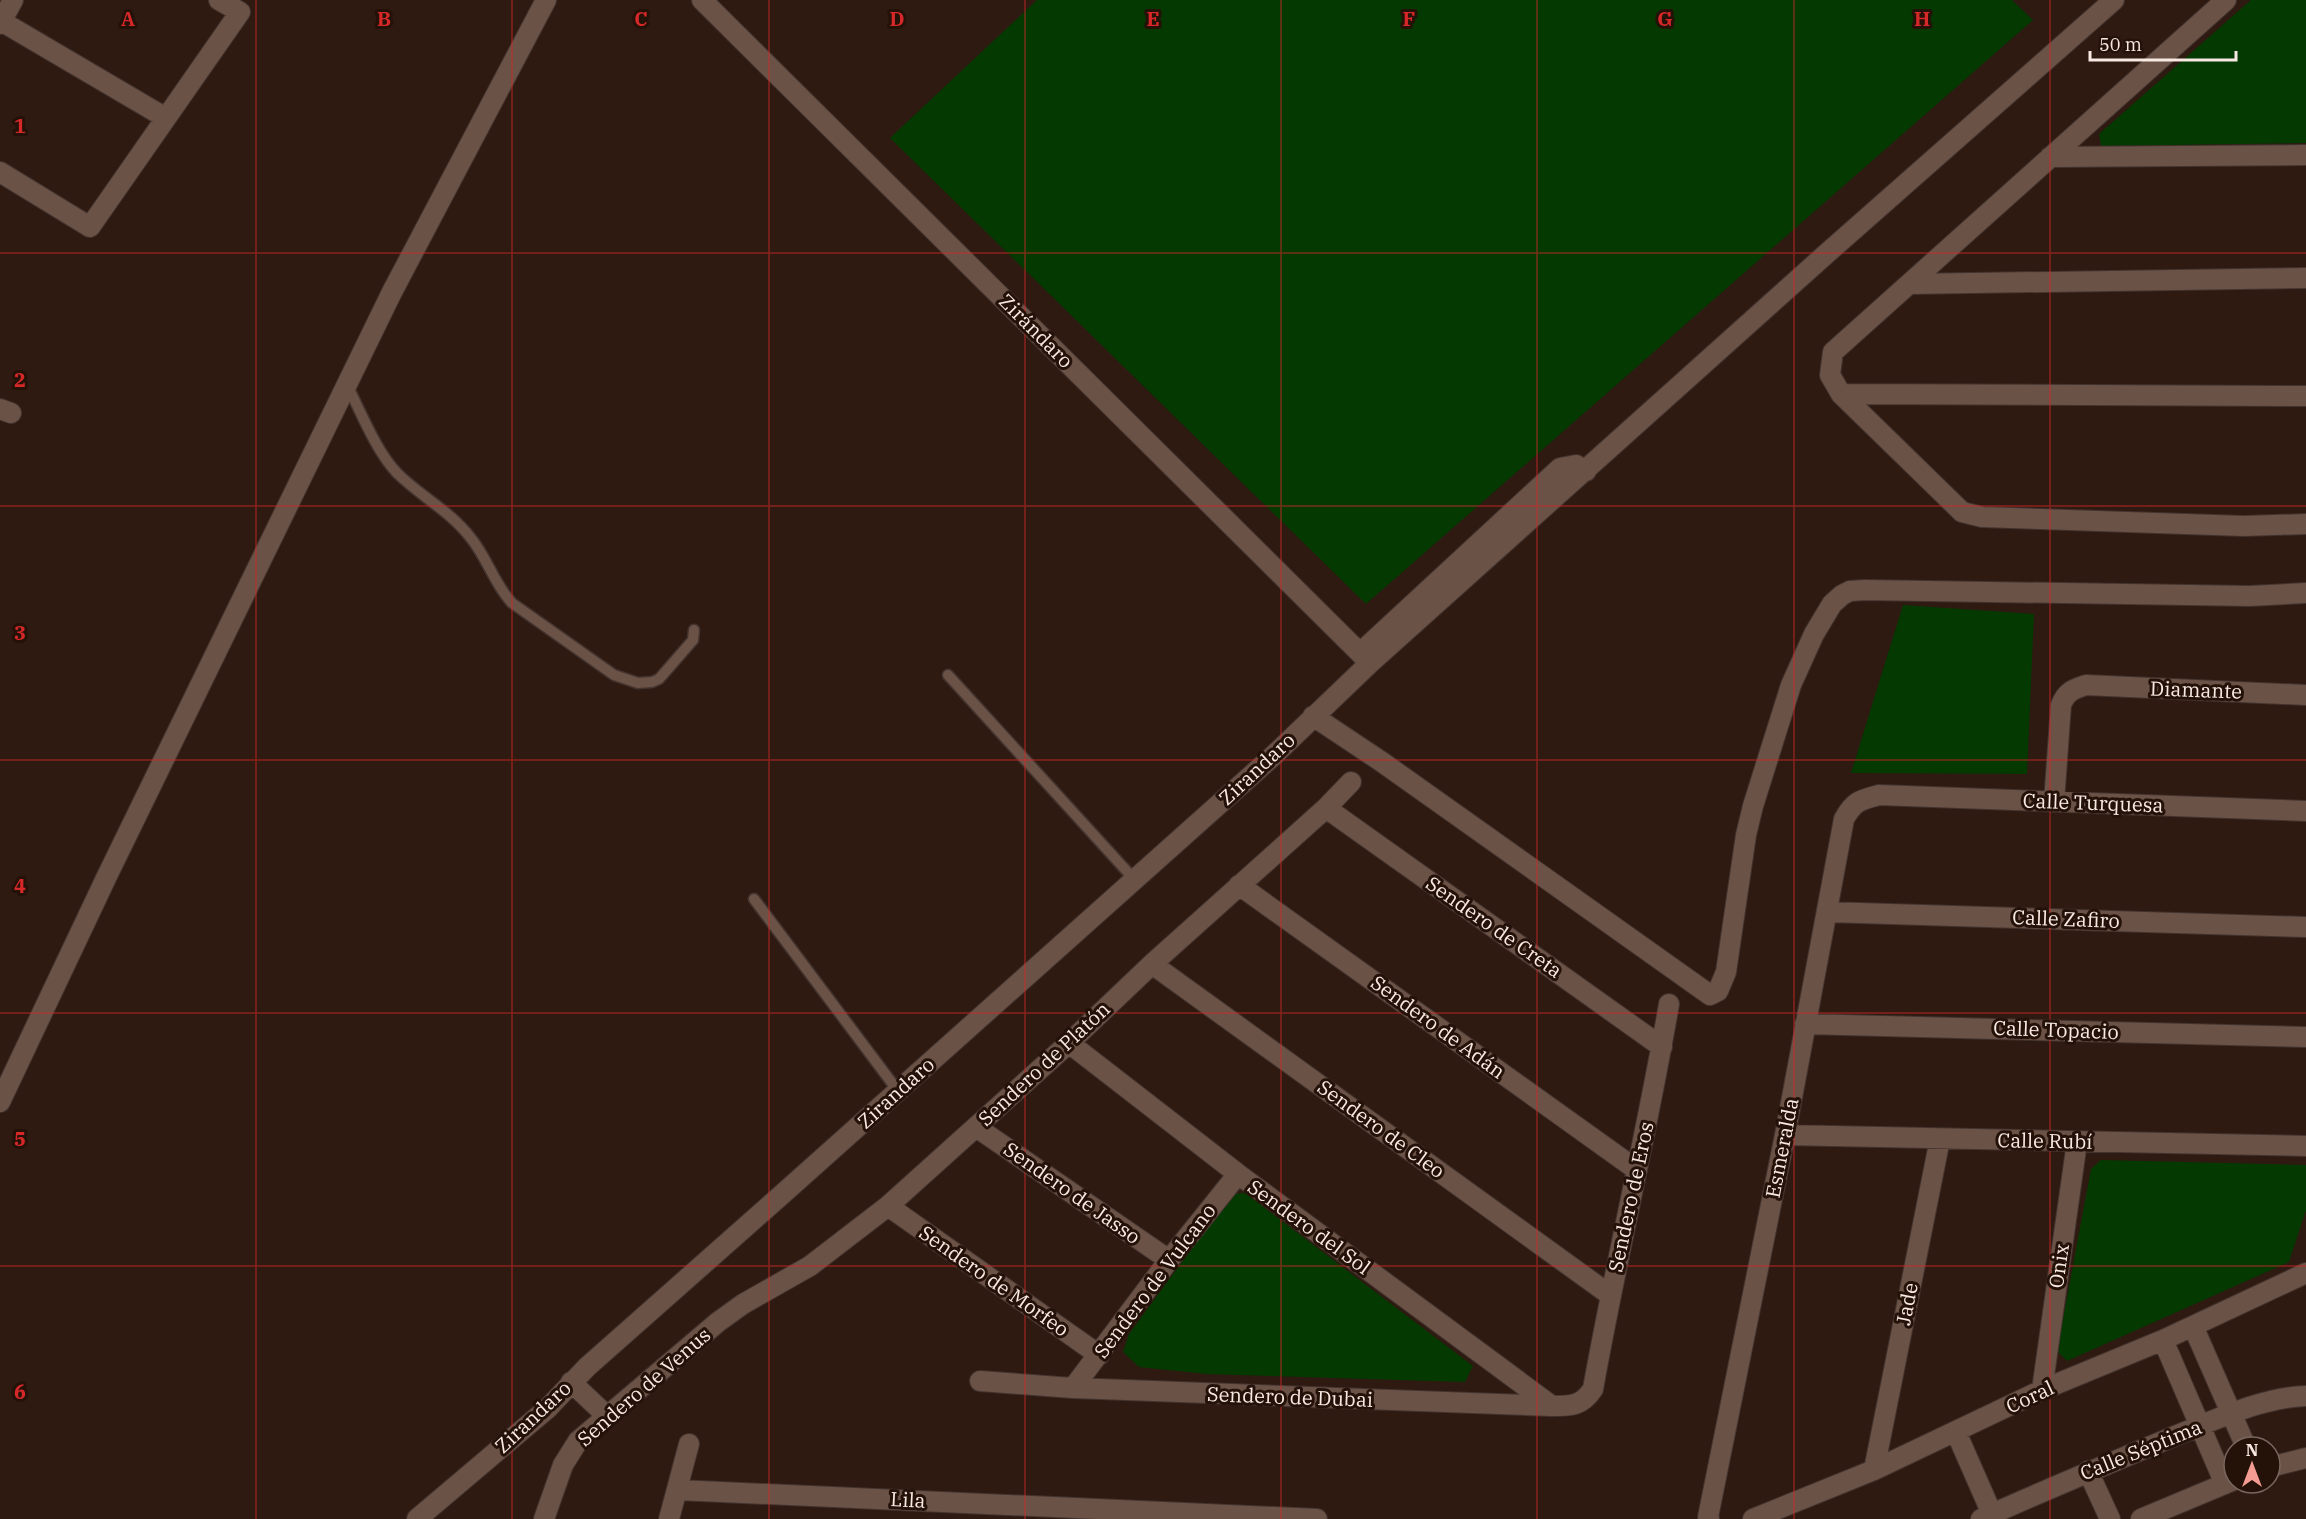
<svg xmlns="http://www.w3.org/2000/svg" width="2306" height="1519" font-family="'IBM Plex Serif',serif">
  <style>
    .green { fill: #043902 }
    .lines { fill: none; stroke-linecap: round; stroke-linejoin: round }
    .lane-casing { stroke: #43332e; stroke-width: 13 }
    .street-casing { stroke: #43332e; stroke-width: 22 }
    .lane { stroke: #6a5247; stroke-width: 10 }
    .street { stroke: #6a5247; stroke-width: 20 }
    .grid { fill: none; stroke: #d62828; stroke-width: 1.5; stroke-opacity: 0.55 }
    .labels { text-anchor: middle; stroke-width: 6; stroke-linejoin: round; paint-order: stroke }
    .street-label { font-size: 20px; fill: #f8e9e2; stroke: #241108 }
    .grid-label { font-size: 20px; text-anchor: middle; font-weight: bold; fill: #d62828; stroke: #241108; stroke-width: 6; stroke-linejoin: round; paint-order: stroke }
  </style>
  <rect width="100%" height="100%" fill="#2e1a11"/>
  <path class="green" d="M1037,0H2012L2033,20L1366,604L890,138Z
    M2251,0H2306V143L2101,146L2099,134Z
    M1903,605L2034,614L2027,774L1851,773Z
    M2101,1160L2306,1165V1210L2289,1262L2067,1361L2057,1351L2091,1169Z
    M1245,1193L1473,1366L1465,1382L1207,1374L1139,1367L1123,1352L1129,1334L1232,1194Z"/>
  <g class="lines">
    <defs>
      <path id="lane" d="M347,385C361,412 376,451 397,473C420,496 450,511 470,537C487,557 494,584 512,603L614,675L638,683L652,682L659,679L693,640L694,630
        M948,675L1134,879
        M754,899L898,1091"/>
      <path id="street" d="M702,0L1370,663
        M2226,0L1833,352L1830,375L1841,394L1962,512L1982,517L2244,526L2306,524
        M1,21L166,118
        M0,24L13,0
        M2050,157L2306,155
        M0,172L90,227L240,12L219,0
        M1909,284L2306,278
        M1841,394L2306,396
        M0,409L11,413
        M1360,653L1560,468L1576,465L1586,471
        M1313,716L1382,762L1710,995L1718,991L1726,972L1746,835L1753,806L1791,685L1814,634L1832,604L1842,595L1850,591L1865,590L2250,596L2306,593
        M2054,802L2061,705C2066,692 2073,689 2086,685L2306,695
        M1326,808L1662,1047
        M1239,885L1637,1170
        M1827,912L2306,927
        M1152,964L1610,1295
        M1805,1024L2306,1037
        M1069,1043L1238,1174L1552,1406
        M0,1102L107,876L392,292L546,0
        M976,1127L1169,1260
        M1785,1135L2306,1146
        M888,1206L1099,1355
        M2193,1326L2246,1447
        M2163,1340L2225,1484
        M980,1381L1073,1388L1552,1406C1571,1406 1582,1406 1593,1389C1616,1260 1647,1133 1669,1004
        M571,1382L607,1416
        M1073,1388L1169,1260L1238,1174
        M2042,1390L2077,1142
        M1956,1432L1992,1514
        M2270,1467L2306,1458
        M1874,1470L1940,1139
        M2088,1471L2110,1519
        M678,1490L1317,1519
        M417,1519L548,1408L587,1367L778,1198L1273,756L1370,663L1825,255L2114,0
        M544,1519L563,1465L578,1441L718,1322L743,1304L810,1266L888,1206L1069,1043L1152,964L1326,808L1351,782
        M669,1519L689,1444
        M1709,1519L1708,1517L1785,1135L1844,819C1854,801 1860,800 1879,795L2306,811
        M1753,1519L1874,1470L2042,1390L2163,1340L2306,1273
        M1981,1519C2045,1490 2110,1463 2175,1436C2215,1420 2263,1397 2306,1396
        M2141,1519L2234,1480"/>
    </defs>
    <use href="#lane" class="lane-casing"/>
    <use href="#street" class="street-casing"/>
    <use href="#lane" class="lane"/>
    <use href="#street" class="street"/>
  </g>
  <path class="grid" d="M256,0V1519M512,0V1519M769,0V1519M1025,0V1519M1281,0V1519M1537,0V1519M1794,0V1519M2050,0V1519M0,253H2306M0,506H2306M0,760H2306M0,1013H2306M0,1266H2306"/>
  <g class="labels">
    <g class="street-label">
      <text transform="translate(1036 331) rotate(45)" y="7">Zirándaro</text>
      <text transform="translate(2196 690) rotate(2)" y="7">Diamante</text>
      <text transform="translate(1257 769) rotate(-43)" y="7">Zirandaro</text>
      <text transform="translate(2093 803) rotate(2)" y="7">Calle Turquesa</text>
      <text transform="translate(2066 919) rotate(2)" y="7">Calle Zafiro</text>
      <text transform="translate(1494 927) rotate(35)" y="7">Sendero de Creta</text>
      <text transform="translate(1438 1027) rotate(36)" y="7">Sendero de Adán</text>
      <text transform="translate(2056 1030) rotate(2)" y="7">Calle Topacio</text>
      <text transform="translate(1044 1064) rotate(-43)" y="7">Sendero de Platón</text>
      <text transform="translate(896 1093) rotate(-42)" y="7">Zirandaro</text>
      <text transform="translate(1381 1129) rotate(36)" y="7">Sendero de Cleo</text>
      <text transform="translate(2045 1141) rotate(1)" y="7">Calle Rubí</text>
      <text transform="translate(1782 1148) rotate(-79)" y="7">Esmeralda</text>
      <text transform="translate(1072 1193) rotate(35)" y="7">Sendero de Jasso</text>
      <text transform="translate(1631 1197) rotate(-78)" y="7">Sendero de Eros</text>
      <text transform="translate(1309 1227) rotate(36)" y="7">Sendero del Sol</text>
      <text transform="translate(2059 1266) rotate(-82)" y="7">Onix</text>
      <text transform="translate(994 1281) rotate(35)" y="7">Sendero de Morfeo</text>
      <text transform="translate(1155 1281) rotate(-53)" y="7">Sendero de Vulcano</text>
      <text transform="translate(1907 1304) rotate(-79)" y="7">Jade</text>
      <text transform="translate(644 1387) rotate(-41)" y="7">Sendero de Venus</text>
      <text transform="translate(1290 1397) rotate(2)" y="7">Sendero de Dubai</text>
      <text transform="translate(2030 1397) rotate(-25)" y="7">Coral</text>
      <text transform="translate(533 1417) rotate(-43)" y="7">Zirandaro</text>
      <text transform="translate(2141 1450) rotate(-22)" y="7">Calle Séptima</text>
      <text transform="translate(908 1500) rotate(3)" y="7">Lila</text>
    </g>
  </g>
  <g class="grid-label">
    <text x="128" y="26">A</text>
    <text x="384" y="26">B</text>
    <text x="641" y="26">C</text>
    <text x="897" y="26">D</text>
    <text x="1153" y="26">E</text>
    <text x="1409" y="26">F</text>
    <text x="1665" y="26">G</text>
    <text x="1922" y="26">H</text>
    <text x="20" y="133">1</text>
    <text x="20" y="387">2</text>
    <text x="20" y="640">3</text>
    <text x="20" y="893">4</text>
    <text x="20" y="1146">5</text>
    <text x="20" y="1399">6</text>
  </g>
  <g transform="translate(2252 1465)"><circle r="28" fill="#241108" stroke="#79675f" stroke-width="1.5"/>
  <path d="M0-4.5L10 22L0 15L-10 22Z" fill="#f59c92"/>
  <text y="-9" font-size="16" font-weight="bold" text-anchor="middle" fill="#f8e9e2">N</text>
  </g>
  <path d="M2090 51v9h146v-9" fill="none" stroke="#f8e9e2" stroke-width="3"/>
  <text x="2099" y="51" font-size="18" fill="#f8e9e2" stroke="#241108" stroke-width="4.5" paint-order="stroke">50 m</text>
</svg>
